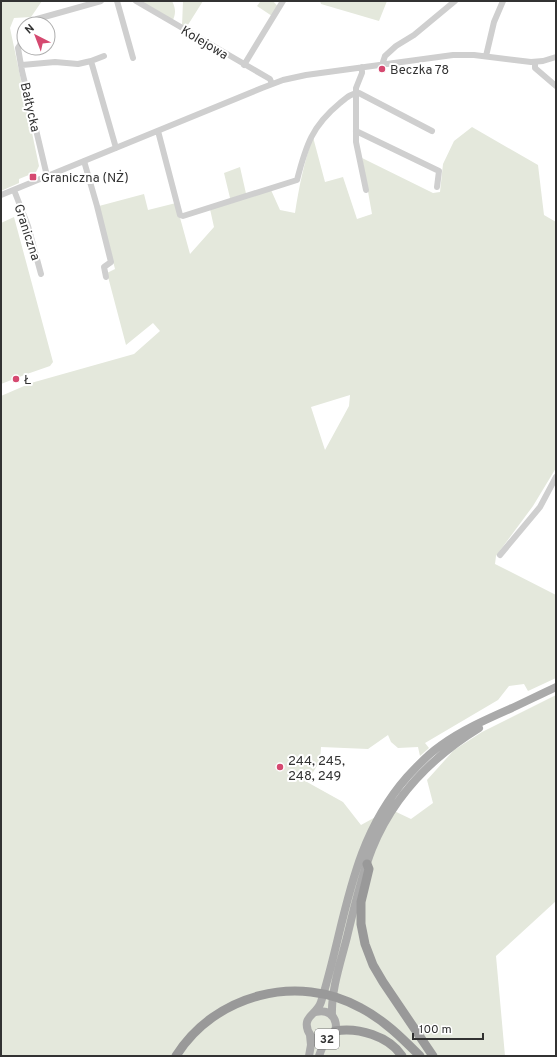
<svg xmlns="http://www.w3.org/2000/svg" width="557" height="1057" font-family="Overpass,sans-serif">
  <style>
    .green { fill: #e4e8dc; fill-rule: evenodd }
    .lines { fill: none; stroke-linecap: round; stroke-linejoin: round }
    .minor { stroke: #cfcfcf; stroke-width: 6 }
    .major { stroke: #aaa; stroke-width: 8 }
    .highway { stroke: #999; stroke-width: 9 }
    .poi-dot { fill: #d54970; stroke: #fff; stroke-width: 1.5 }
    .labels { text-anchor: middle; stroke-width: 4; stroke-linejoin: round; paint-order: stroke }
    .shield { fill: #fff; stroke: #707070; stroke-width: 1 }
    .shield-label { font-size: 12px; font-weight: bold; fill: #323232 }
    .street-label { font-size: 13px; fill: #323232; stroke: #fff }
    .poi-label { font-size: 13px; fill: #323232; stroke: #fff; text-anchor: start }
  </style>
  <rect width="100%" height="100%" fill="#fff"/>
  <path class="green" d="M1,1H42L31,17L14,18L10,28L39,166L36,172L19,179V183L1,191Z
    M138,1H172C176,9 176,14 172,22Z
    M183,1H203L186,28L182,26Z
    M259,1H273L280,9L275,18L257,6L260,2Z
    M320,1H387L379,21L321,4Z
    M472,127L538,165L544,215L556,222V468L533,506L496,556L495,564L556,595V678L528,691L524,684L509,686L498,700L425,743L429,748L420,756L418,747L398,748L391,742L388,735L368,749L321,747L320,761L307,782L343,802L361,825L390,809L411,819L433,803L427,780L454,750L482,732L556,695V901L496,956L505,1056H1V396L31,383L134,354L160,331L153,323L126,345L107,273L115,269L99,206L144,194L148,210L176,203L190,254L214,227L210,209L231,202L224,173L240,167L247,198L271,190L280,210L295,213C299,187 304,162 313,137L325,182L343,177L357,219L372,214L362,158L433,193L440,192L443,164L454,141ZM350,395L349,406L325,450L311,407Z
    M14,217L53,362L50,366L27,374L1,384V223Z"/>
  <g class="lines">
    <path class="minor" d="M117,1L133,58
      M136,1L270,79L272,84
      M34,24L37,19L101,1
      M24,39L18,48L22,71L47,176
      M486,56L494,22L503,1
      M91,61L116,148
      M535,62V68L556,86
      M383,64V62L385,56L396,46L414,35L455,1
      M22,65L55,62L78,64L91,61L104,56
      M244,65L283,1
      M362,67V73L356,88V142L366,190
      M158,131L180,215L183,216L297,180C306,145 312,126 340,103C346,98 351,93 359,93L432,131
      M356,131L439,171L437,187
      M84,161L97,206L111,262L104,267L106,277
      M14,190L28,226L41,274
      M1,195L262,88L283,80L306,75L453,55H474L531,62L543,61L556,57
      M500,555L540,507L556,477"/>
    <path class="major" d="M316,1012C339,1006 343,1038 323,1040C318,1040 314,1039 311,1036C308,1032 306,1027 307,1022C309,1014 318,1012 321,1002C346,923 349,843 407,777C417,766 427,755 440,746C462,730 487,719 512,708C527,701 541,694 556,687
      M332,1015C331,990 341,961 347,937C354,908 361,877 372,849C393,797 432,757 479,728
      M309,1056L311,1045L310,1035
      M319,1056L325,1040"/>
    <path class="highway" d="M367,864L369,869L361,902V924L365,944L373,965L383,982L433,1056
      M335,1031C358,1027 389,1036 402,1056
      M176,1056C215,994 298,973 361,1008C384,1020 402,1038 420,1056"/>
  </g>
  <g class="poi-dot">
    <circle cx="382" cy="69" r="4"/>
    <rect x="29" y="173" width="8" height="8" rx="2"/>
    <circle cx="16" cy="379" r="4"/>
    <circle cx="280" cy="767" r="4"/>
  </g>
  <g class="labels">
    <rect class="shield" x="315" y="1029" width="24" height="20" rx="3"/>
    <g class="shield-label">
      <text x="327" y="1043">32</text>
    </g>
    <g class="street-label">
      <text transform="translate(205 42) rotate(31)" y="5">Kolejowa</text>
      <text transform="translate(31 107) rotate(77)" y="5">Bałtycka</text>
      <text transform="translate(28 232) rotate(72)" y="5">Graniczna</text>
    </g>
    <g class="poi-label">
      <text x="390" y="74">Beczka 78</text>
      <text x="41" y="182">Graniczna (NŻ)</text>
      <text x="24" y="384">Ł</text>
      <text x="288" y="765">244, 245,<tspan x="288" dy="15">248, 249</tspan></text>
    </g>
  </g>
  <rect width="557" height="1057" fill="none" stroke="#323232" stroke-width="4"/>
  <g transform="translate(36 36) rotate(318)"><circle r="19" fill="#ffffff" stroke="#adadad"/>
  <path d="M0-3L7 15L0 10L-7 15Z" fill="#d54970"/>
  <text y="-6" font-size="11" font-weight="bold" text-anchor="middle" fill="#323232">N</text>
  </g>
  <path d="M413 1033v6h70v-6" fill="none" stroke="#323232" stroke-width="2"/>
  <text x="419" y="1033" font-size="12" fill="#323232" stroke="#ffffff" stroke-width="3" paint-order="stroke">100 m</text>
</svg>
